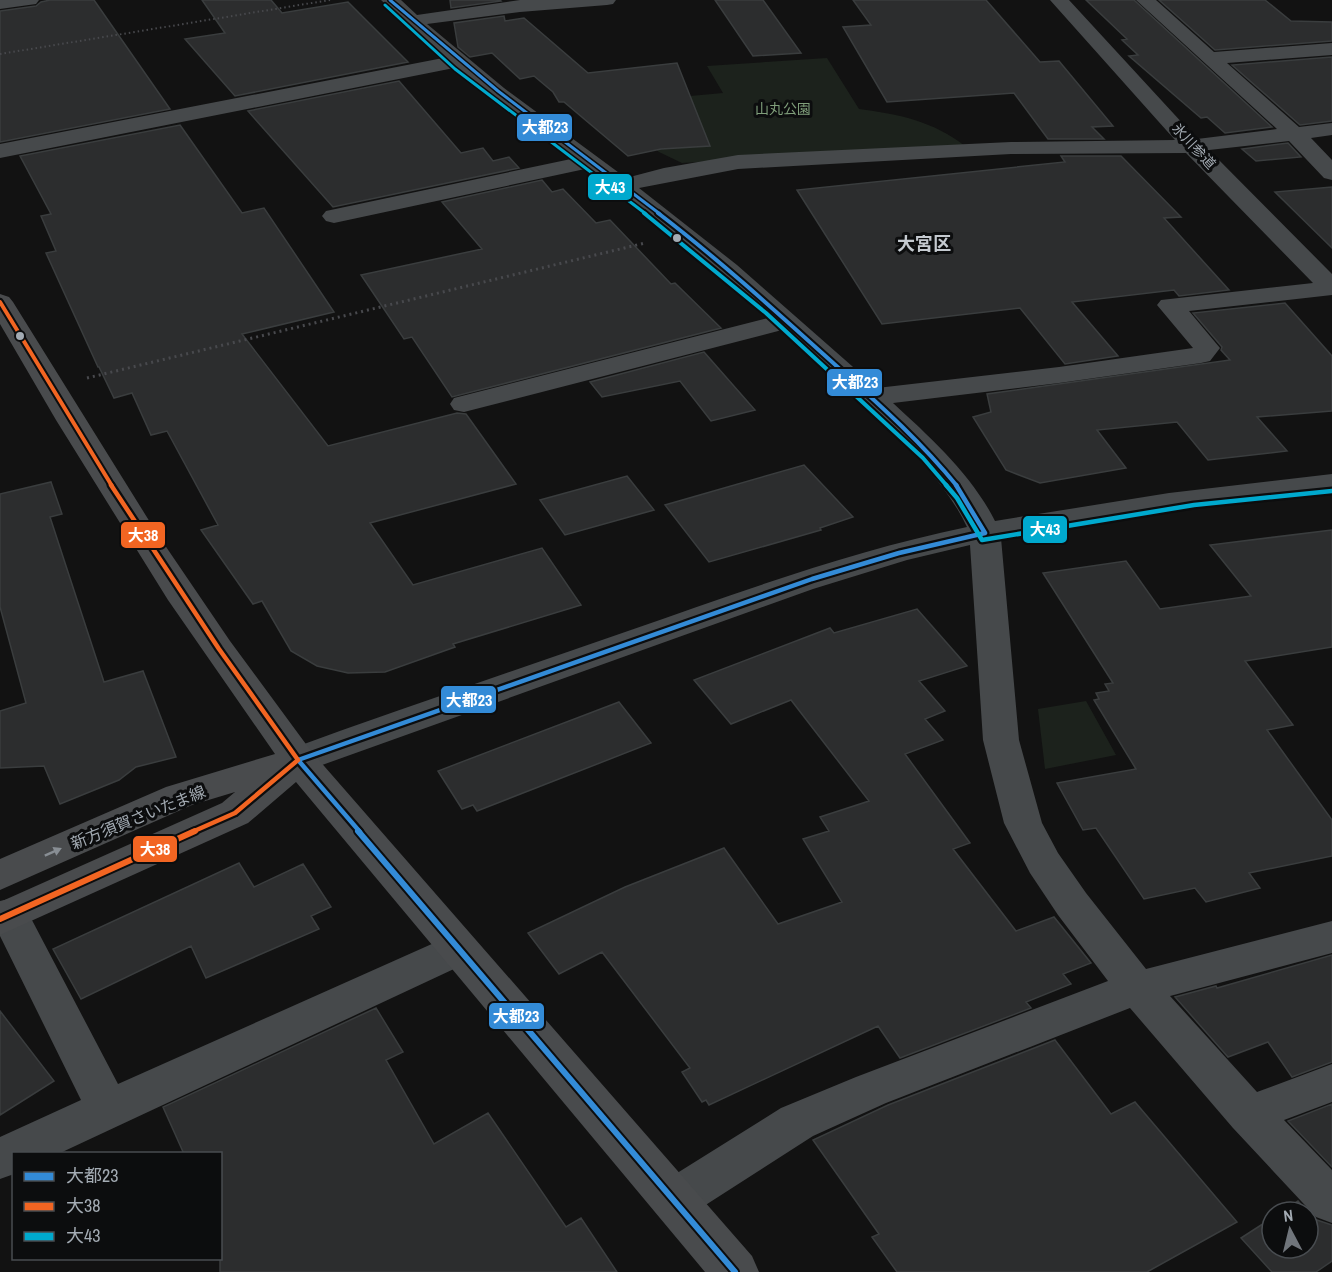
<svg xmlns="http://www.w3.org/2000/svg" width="1332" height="1272" font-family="'Archivo Narrow','Noto Sans JP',sans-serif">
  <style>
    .green { fill: #1c221c }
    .building { fill: #2c2d2e; stroke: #3a3d3e; stroke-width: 1.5 }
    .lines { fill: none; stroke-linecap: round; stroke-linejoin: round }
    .path-far1 { stroke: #48494d; stroke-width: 2; stroke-dasharray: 1.5 3; stroke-linecap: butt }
    .path { stroke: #48494d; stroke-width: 3; stroke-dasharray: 2 4; stroke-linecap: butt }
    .minor { fill: #46494b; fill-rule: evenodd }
    .major { fill: #494b4d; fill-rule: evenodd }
    .bus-1-far3-casing { stroke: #0c0d0e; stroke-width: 6 }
    .bus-1-far2-casing { stroke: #0c0d0e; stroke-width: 8 }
    .bus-1-far1-casing { stroke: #0c0d0e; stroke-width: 9 }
    .bus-1-casing { stroke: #0c0d0e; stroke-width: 10 }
    .bus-2-far2-casing { stroke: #0c0d0e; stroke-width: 8 }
    .bus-2-far1-casing { stroke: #0c0d0e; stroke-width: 9 }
    .bus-2-casing { stroke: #0c0d0e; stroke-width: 10 }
    .bus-3-far2-casing { stroke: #0c0d0e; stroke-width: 6 }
    .bus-3-far1-casing { stroke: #0c0d0e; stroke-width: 8 }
    .bus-3-casing { stroke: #0c0d0e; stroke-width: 9 }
    .bus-1-far3 { stroke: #338bd7; stroke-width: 3 }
    .bus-1-far2 { stroke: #338bd7; stroke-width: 4 }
    .bus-1-far1 { stroke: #338bd7; stroke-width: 4.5 }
    .bus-1 { stroke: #338bd7; stroke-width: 6 }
    .bus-2-far2 { stroke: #f26522; stroke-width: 4 }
    .bus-2-far1 { stroke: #f26522; stroke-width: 4.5 }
    .bus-2 { stroke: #f26522; stroke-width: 6 }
    .bus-3-far2 { stroke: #00a9ce; stroke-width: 3 }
    .bus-3-far1 { stroke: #00a9ce; stroke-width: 4 }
    .bus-3 { stroke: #00a9ce; stroke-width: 4.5 }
    .oneway { fill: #888e94 }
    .bus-dot { fill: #a3abb3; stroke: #0c0d0e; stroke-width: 2 }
    .labels { text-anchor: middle; stroke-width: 6; stroke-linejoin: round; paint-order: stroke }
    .far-park-label { font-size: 14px; fill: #7f9e7a; stroke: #0c0d0e }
    .far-street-label { font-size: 14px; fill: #a3abb3; stroke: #0c0d0e }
    .street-label { font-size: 16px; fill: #a3abb3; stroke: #0c0d0e }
    .far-district-label { font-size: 18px; font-weight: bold; fill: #c4c9cf; stroke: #0c0d0e }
    .line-badge { stroke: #0c0d0e; stroke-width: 2 }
    .badge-label { font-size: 16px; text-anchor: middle; font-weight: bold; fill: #fff }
  </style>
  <rect width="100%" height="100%" fill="#121212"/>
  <path class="green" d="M827,58L859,109C898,114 933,121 965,146L682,163L659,152L603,104L723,93L707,66Z
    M1086,701L1116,755L1045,769L1038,709Z"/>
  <path class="building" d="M50,0H94L170,109L0,142V11L36,6L41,2Z
    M202,0H271L282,13L348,2L408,62L235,96L185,39L225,33Z
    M450,0H500L501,1L451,8Z
    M715,0H763L801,53L753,56Z
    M853,0H986L1040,62L1059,61L1113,126L1092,127L1104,139H1048L1014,93L887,102L843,27L871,25Z
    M1086,0H1134L1272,127L1225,133L1207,117L1201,118L1129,56L1138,55L1122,40L1127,39Z
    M1159,0H1265L1291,21L1332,22V41L1215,50Z
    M504,16L505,21L524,18L588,73L677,63L710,146L661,149L628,156L564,102H559L553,92L534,76L520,79L492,53L470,57L458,47L454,23Z
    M1332,57V121L1300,125L1232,65Z
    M399,81L461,153L483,148L493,161L509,157L519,168L333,207L248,111Z
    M180,125L242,213L264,208L334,312L242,334L328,446L457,413L466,414L516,484L370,523L413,585L542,548L581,605L453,644L455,647L385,672L348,673L317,666L291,651L262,601L253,604L201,530L218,525L167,431L151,435L132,393L114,398L99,367H98L46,253L56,251L41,216L51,214L20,156Z
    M1288,143L1301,157L1256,161L1242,149Z
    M1061,156H1121L1181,217L1164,218L1229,290L1179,296L1174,290L1072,302L1118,356L1065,364L1020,308L882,324L797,190L1065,162Z
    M542,180L552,192L563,189L596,223L610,220L671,284L675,283L721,328L452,397L412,337L404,339L361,275L482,249L442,202Z
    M1332,187V248L1275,192Z
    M1285,303L1332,356V411L1257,417L1287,451L1208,460L1177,422L1097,430L1126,468L1040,483L1006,470L973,417L991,412L987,394L1230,360L1221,350L1222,347L1193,313Z
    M704,352L755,410L711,421L680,381L602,397L590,382Z
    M804,465L853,517L820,528L821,530L709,562L665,505Z
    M627,476L654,510L565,535L540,500Z
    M51,482L62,514L50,517L104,682L143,671L176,757L136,767L119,780L60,804L44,766L0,768V711L26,703L0,607V494Z
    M1332,530V647L1245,661L1293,725L1267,730L1332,820V856L1249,873L1260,888L1206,902L1195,888L1144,899L1096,828L1083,830L1057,783L1136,769L1094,700L1099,699L1096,693L1109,691L1105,684L1113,683L1043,573L1126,561L1160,609L1251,596L1210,545Z
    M917,609L967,666L919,681L945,711L925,719L943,740L905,754L970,843L953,849L1016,931L1054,917L1091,963L1063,974L1071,984L1026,1002L1031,1008L900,1058L878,1026L709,1105L706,1100L702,1102L682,1072L690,1068L602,952L559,974L528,933L625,887L724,848L778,924L842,902L803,839L829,831L820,817L869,801L791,700L731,724L694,680L830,628L834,633Z
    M619,702L651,743L477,811L473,805L462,809L438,771Z
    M239,863L254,887L303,864L331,907L311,916L319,929L206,978L191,946L81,999L53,949Z
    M1332,955V1062L1292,1077L1268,1042L1228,1057L1175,997L1216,986L1217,988Z
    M376,1008L403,1052L386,1060L434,1144L488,1113L566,1227L581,1218L617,1272H220V1154H184L163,1107Z
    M0,1011L54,1081L0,1115Z
    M1055,1040L1111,1114L1135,1102L1237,1222L1147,1272H897L872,1237L879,1234L813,1140L888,1105Z
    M1332,1104V1167L1288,1121Z
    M1298,1201L1314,1219L1332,1225V1261L1316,1272H1272L1241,1238L1272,1218V1248H1308V1212H1281Z"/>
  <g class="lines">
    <path class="path-far1" d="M0,54L330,0"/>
    <path class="path" d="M87,378L645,243"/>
    <path class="minor" d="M0,0H39L36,4L0,9Z
      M381,0H401L417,15L520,0H616L613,4L607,5L520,12L427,24L504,88L626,178L664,168L738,155L1011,142L1175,140L1050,0H1069L1197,139L1277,129L1136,0H1156L1214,52L1332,43V55L1227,63L1299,127L1332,123V135L1311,138L1332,160V180L1324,178L1289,141L1209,150L1332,274V295L1189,311L1220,348L1210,361L1201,363L1059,383L893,403C930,437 972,475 995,521L1169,493L1332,474V492L1169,510L1001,538L1019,740L1042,823L1058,853L1086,893L1146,969L1332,921V953L1170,996L1257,1092L1332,1064V1102L1284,1120L1332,1170V1223L1316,1217L1233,1128L1130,1008L886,1103L813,1136L690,1215L674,1221L658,1215L651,1200L658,1185L781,1108L856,1077L1108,981L1058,915L1030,873L1004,823L983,740L970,545L907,560L813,589L311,769L298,773L285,769L280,760L285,751C399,709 514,671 628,631C740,592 851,551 967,527C935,458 839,382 782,330L464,412L454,410L450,404L454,398L768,318L677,239L585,169L334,223L326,221L322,216L326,211L571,159L454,68L0,158V144L443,58ZM1186,153L1313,283L1161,300L1157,305L1193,348L1059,367L877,388L737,265L639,188L738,169L1011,154Z
      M9,899L23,903L118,1084L443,939L457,934L471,939L477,950L471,961L58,1154H14V1174L0,1179V1137L81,1100L0,936V901Z"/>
    <path class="major" d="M0,294L9,297L13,302L158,535L230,641L311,751L752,1256L759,1272H705L296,782L248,823L0,935V902L222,803L235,792L192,805L0,890V859L166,787L275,754L168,600L56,420L0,324Z"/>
    <defs>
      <path id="bus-1-far3" d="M390,0L498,91L660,214"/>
      <path id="bus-1-far2" d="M658,213C722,262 781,316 841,370C882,407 922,443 957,486"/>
      <path id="bus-1-far1" d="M956,485L985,533
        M298,760L812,579L899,553L985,533
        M298,760L360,832"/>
      <path id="bus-1" d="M358,831L735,1272"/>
      <path id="bus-2-far2" d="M0,302L112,486"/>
      <path id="bus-2-far1" d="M111,485L219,649L298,760
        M192,832L235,813L298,760"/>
      <path id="bus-2" d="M0,919L195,831"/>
      <path id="bus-3-far2" d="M385,5L455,69L646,214"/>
      <path id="bus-3-far1" d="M644,213L766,313L923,458L947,486"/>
      <path id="bus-3" d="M946,485L957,498L982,540L1194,505L1332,491"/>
    </defs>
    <use href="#bus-1-far3" class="bus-1-far3-casing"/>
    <use href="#bus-1-far2" class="bus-1-far2-casing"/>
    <use href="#bus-1-far1" class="bus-1-far1-casing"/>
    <use href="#bus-1" class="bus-1-casing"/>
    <use href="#bus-2-far2" class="bus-2-far2-casing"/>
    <use href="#bus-2-far1" class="bus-2-far1-casing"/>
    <use href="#bus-2" class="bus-2-casing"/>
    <use href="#bus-3-far2" class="bus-3-far2-casing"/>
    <use href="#bus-3-far1" class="bus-3-far1-casing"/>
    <use href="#bus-3" class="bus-3-casing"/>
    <use href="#bus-1-far3" class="bus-1-far3"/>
    <use href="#bus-1-far2" class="bus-1-far2"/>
    <use href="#bus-1-far1" class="bus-1-far1"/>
    <use href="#bus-1" class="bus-1"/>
    <use href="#bus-2-far2" class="bus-2-far2"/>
    <use href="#bus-2-far1" class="bus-2-far1"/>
    <use href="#bus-2" class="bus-2"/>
    <use href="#bus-3-far2" class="bus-3-far2"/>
    <use href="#bus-3-far1" class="bus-3-far1"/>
    <use href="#bus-3" class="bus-3"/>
  </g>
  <defs><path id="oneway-solid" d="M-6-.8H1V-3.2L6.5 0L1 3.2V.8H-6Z" transform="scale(1.5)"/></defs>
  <use class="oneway" href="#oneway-solid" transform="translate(53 852) rotate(-24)"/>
  <g class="bus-dot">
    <circle cx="677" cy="238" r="5"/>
    <circle cx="20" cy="336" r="5"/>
  </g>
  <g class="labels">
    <g class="far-park-label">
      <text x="783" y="114">山丸公園</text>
    </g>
    <g class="far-street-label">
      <text transform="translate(1194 146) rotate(47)" y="5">氷川参道</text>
    </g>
    <g class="street-label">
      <text transform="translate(138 817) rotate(-22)" y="6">新方須賀さいたま線</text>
    </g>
    <g class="far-district-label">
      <text x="924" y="250">大宮区</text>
    </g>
  </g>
  <g class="line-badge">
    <rect x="516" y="113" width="57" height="29" rx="6" fill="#338bd7"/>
    <rect x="587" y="173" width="46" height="28" rx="6" fill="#00a9ce"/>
    <rect x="826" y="368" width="57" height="29" rx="6" fill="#338bd7"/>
    <rect x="1022" y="515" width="46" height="29" rx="6" fill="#00a9ce"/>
    <rect x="120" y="521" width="46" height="28" rx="6" fill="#f26522"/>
    <rect x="440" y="685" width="57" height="29" rx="6" fill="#338bd7"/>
    <rect x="132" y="835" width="46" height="28" rx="6" fill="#f26522"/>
    <rect x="488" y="1002" width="57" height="28" rx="6" fill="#338bd7"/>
  </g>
  <g class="badge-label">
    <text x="545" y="133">大都23</text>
    <text x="610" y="193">大43</text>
    <text x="855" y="388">大都23</text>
    <text x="1045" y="535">大43</text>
    <text x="143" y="541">大38</text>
    <text x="469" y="706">大都23</text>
    <text x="155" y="855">大38</text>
    <text x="516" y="1022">大都23</text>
  </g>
  <rect x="12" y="1152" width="210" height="108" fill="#0c0d0e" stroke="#484c50" stroke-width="1.5"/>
  <rect x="24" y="1172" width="30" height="9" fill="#338bd7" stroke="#484c50" stroke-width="1.5"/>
  <text x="66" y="1182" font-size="18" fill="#a3abb3">大都23</text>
  <rect x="24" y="1202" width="30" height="9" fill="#f26522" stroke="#484c50" stroke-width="1.5"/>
  <text x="66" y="1212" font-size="18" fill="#a3abb3">大38</text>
  <rect x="24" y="1232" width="30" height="9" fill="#00a9ce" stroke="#484c50" stroke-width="1.5"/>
  <text x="66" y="1242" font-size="18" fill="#a3abb3">大43</text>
  <g transform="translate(1290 1230) rotate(353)"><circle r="28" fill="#0c0d0e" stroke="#484c50" stroke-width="1.5"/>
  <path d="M0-4.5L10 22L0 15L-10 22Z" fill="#70757b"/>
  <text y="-9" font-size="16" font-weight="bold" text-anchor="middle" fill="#a3abb3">N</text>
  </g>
</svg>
